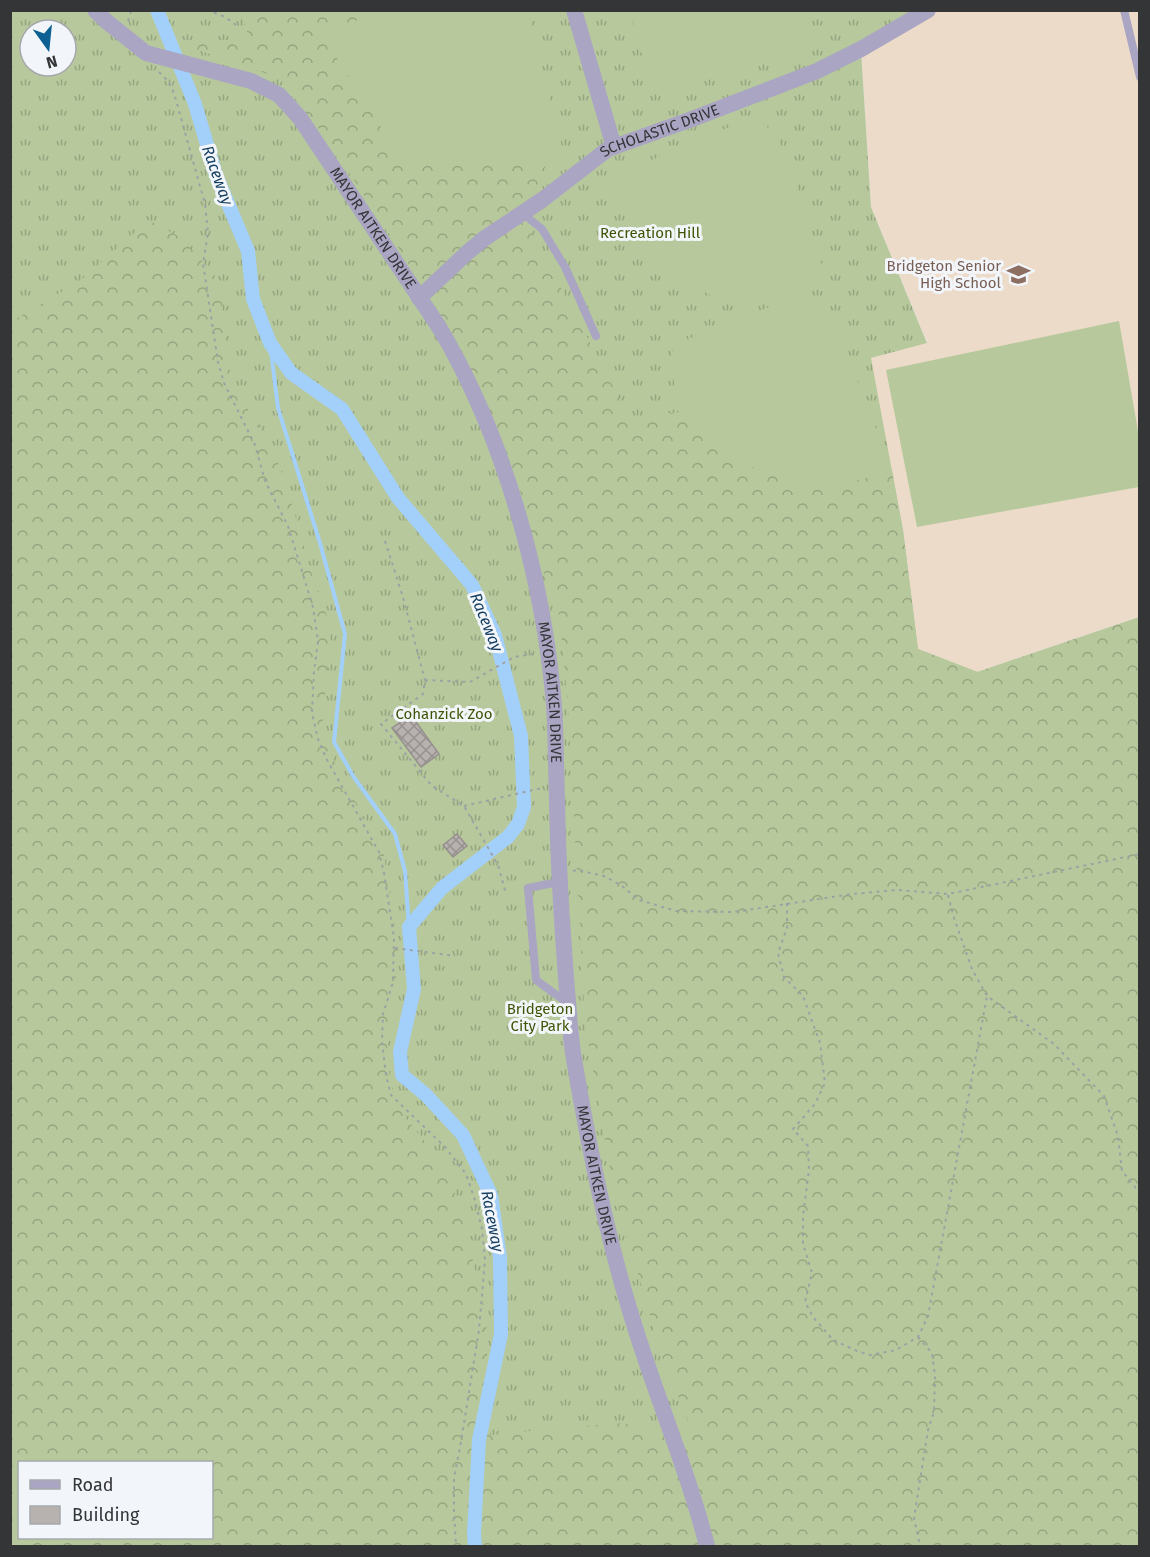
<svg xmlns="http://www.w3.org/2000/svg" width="1150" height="1557" font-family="'Fira Sans',sans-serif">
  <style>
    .education { fill: #eddbca }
    .grass { fill: url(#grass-tufts); fill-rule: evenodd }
    .forest { fill: url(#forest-crowns); fill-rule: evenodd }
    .pitch { fill: #b7c99c }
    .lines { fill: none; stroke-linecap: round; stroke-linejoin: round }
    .stream { stroke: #a3cffb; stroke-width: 4 }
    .canal { stroke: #a3cffb; stroke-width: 14 }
    .building { fill: url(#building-cross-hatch); stroke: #95908e; stroke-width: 1.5 }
    .path { stroke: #9ea1a4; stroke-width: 2; stroke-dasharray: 3 4.5; stroke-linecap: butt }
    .service { stroke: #a9a5c3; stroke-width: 8 }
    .minor { stroke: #a9a5c3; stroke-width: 16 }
    .tertiary { stroke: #a9a5c3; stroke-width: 16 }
    .labels { text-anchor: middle; stroke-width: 6; stroke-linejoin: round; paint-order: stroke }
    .street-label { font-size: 15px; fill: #343537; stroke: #f2f6fa }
    .park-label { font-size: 15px; fill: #3e5404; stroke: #f2f6fa }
    .education-label { font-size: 15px; fill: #785e54; stroke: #f2f6fa; text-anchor: end }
    .water-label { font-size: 16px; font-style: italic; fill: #163e61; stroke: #f2f6fa }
  </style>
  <defs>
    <pattern id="grass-tufts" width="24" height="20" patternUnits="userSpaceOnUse" patternTransform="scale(1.5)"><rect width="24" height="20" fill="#b7c99c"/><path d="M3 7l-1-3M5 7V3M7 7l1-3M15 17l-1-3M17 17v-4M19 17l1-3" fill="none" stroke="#96a480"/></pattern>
    <pattern id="forest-crowns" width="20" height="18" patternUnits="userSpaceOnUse" patternTransform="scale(1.5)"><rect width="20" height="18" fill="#b7c99c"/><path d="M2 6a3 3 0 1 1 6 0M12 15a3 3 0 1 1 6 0" fill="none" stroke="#96a480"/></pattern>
    <pattern id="building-cross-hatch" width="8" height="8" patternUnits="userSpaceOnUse" patternTransform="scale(1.5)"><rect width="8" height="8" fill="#b7b1af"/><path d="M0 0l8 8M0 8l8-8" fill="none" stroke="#96918f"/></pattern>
  </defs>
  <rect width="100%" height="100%" fill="#e5e9ed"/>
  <path class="education" d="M928,11H1139V617L977,672L918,649L903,530L870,358L927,342L871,207L861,49Z"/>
  <path class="grass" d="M11,11H928L861,50L871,207L927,343L871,358L903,530L918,649L978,672L1139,618V1546H11ZM30,30H66V66H30ZM20,1462H212V1538H20Z"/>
  <path class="forest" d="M229,11H386L321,33L404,163H546L531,232L630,418L680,412L720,454L847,483L892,471L903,530L918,649L977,672L1139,617V1546H11V322L81,280L149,220L183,239L220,282L227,363L243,402L269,441L286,483L315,585L331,627L322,729L335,763L384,855L399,955L387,1044L390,1081L405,1117L447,1169L461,1211L486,1315L490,1435L615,1423L692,1430L661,1354L612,1182L585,1023L568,707L560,621L557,607L532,543L518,481L462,349L387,230L326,138L279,78L169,40H250L241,14ZM20,1462H212V1538H20Z"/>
  <path class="pitch" d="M386,11H528L565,158L546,163L404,164L321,32Z
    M630,11H798L809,51L653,95Z
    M759,121L772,131L785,152L829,287L770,299L715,297L674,279L649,255L609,178L741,122Z
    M787,300C812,301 818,305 835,322L892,471L847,483L789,482L720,454L680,412L670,363L675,344Z
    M1119,321L1139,437V487L917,527L886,370Z"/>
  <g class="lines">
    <path class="stream" d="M270,343L278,408L320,543L345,634L334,742L353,776L395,834L405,871L409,927"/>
    <path class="canal" d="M157,10L195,104L216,175L248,251L253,299L270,343L291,373L342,409L398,498L472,585L495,635L521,736L524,807L518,824L508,837L442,888L409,927L414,989L400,1052L402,1075L426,1095L463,1135L491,1195L500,1258L501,1334L479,1440L474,1534L475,1546"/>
  </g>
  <path class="building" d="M411,715L439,754L421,767L392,728Z
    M457,834L467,846L453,857L443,845Z"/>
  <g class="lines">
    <path class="path" d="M207,10L225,17L239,27
      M128,21L131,11L151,10
      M159,72L168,81L174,93L205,204L208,233L203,263L218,362L224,383L255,445L265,481L288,526L313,607L318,641L314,671L312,713L318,739L327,760L379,852L384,873L394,938L393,982L383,1014L382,1042L386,1075L391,1095L445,1147L466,1174L474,1197L482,1229L485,1260L479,1330L460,1448L454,1477V1511L456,1546
      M385,541L402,594L425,680L423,694L381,724L432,786L464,806L498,865L506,894
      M425,680L470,682L514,657L532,654
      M464,806L542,788
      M573,871L577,870L604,876L622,886L639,900L676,911L734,912L852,894L898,890L948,894L1140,854
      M948,895L954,918L972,969L987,996L1054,1044L1104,1096L1118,1136L1122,1171L1140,1193
      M787,903V928L778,953L784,977L803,996L820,1043L825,1083L815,1104L793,1129L808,1146L809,1170L803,1216V1244L812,1273L805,1302L813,1317L833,1340L857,1351L870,1355L896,1350L918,1337L928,1316L987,996
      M395,948L455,956
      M918,1337L932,1353L935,1376L934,1412L928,1430L914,1518L920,1546"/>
    <path class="service" d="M1124,10L1140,77
      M522,213L542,229L565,267L596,336
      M559,882L528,888L536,980L566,1002"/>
    <g class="minor">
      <path d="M574,10L614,147"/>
      <path id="s1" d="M419,298L468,252L485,238L542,200L608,149L692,119L817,71L861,49L928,10"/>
    </g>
    <path class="tertiary" id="s2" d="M95,10L106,21L146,53L251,81L279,95L300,118L439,327C504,436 544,580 554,706C556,737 556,769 557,800C558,864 562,927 567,990C569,1011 570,1032 573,1053C588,1144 606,1236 634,1324C657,1399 688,1471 707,1546"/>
  </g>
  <defs>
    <symbol id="school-bare" viewBox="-9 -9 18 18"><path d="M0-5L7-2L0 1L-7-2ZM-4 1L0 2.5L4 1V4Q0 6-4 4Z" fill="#8d6e63" stroke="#f2f6fa" stroke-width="2.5" paint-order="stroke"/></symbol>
  </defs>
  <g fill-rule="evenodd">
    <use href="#school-bare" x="1002" y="258" width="33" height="33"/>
  </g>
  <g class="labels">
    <g class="street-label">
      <text dy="5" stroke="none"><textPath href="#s1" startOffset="296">SCHOLASTIC DRIVE</textPath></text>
      <text dy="5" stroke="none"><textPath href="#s2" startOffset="370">MAYOR AITKEN DRIVE</textPath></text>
      <text dy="5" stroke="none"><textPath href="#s2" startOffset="874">MAYOR AITKEN DRIVE</textPath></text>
      <text dy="5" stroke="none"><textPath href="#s2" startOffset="1360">MAYOR AITKEN DRIVE</textPath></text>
    </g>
    <g class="park-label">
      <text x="650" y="238">Recreation Hill</text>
      <text x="444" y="719">Cohanzick Zoo</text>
      <text x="540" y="1014">Bridgeton<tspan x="540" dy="17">City Park</tspan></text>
    </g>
    <g class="education-label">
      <text x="1001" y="271">Bridgeton Senior<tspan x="1001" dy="17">High School</tspan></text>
    </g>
    <g class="water-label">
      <text transform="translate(218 175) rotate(70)" y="6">Raceway</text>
      <text transform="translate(487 622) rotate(68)" y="6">Raceway</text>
      <text transform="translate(493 1221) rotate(79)" y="6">Raceway</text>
    </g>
  </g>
  <rect width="1150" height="1557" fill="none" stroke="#343537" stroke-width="24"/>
  <rect x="18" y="1461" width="195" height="78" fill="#f2f6fa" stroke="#a6a9ac" stroke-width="1.5"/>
  <rect x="30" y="1480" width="30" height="9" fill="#a9a5c3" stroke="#a6a9ac" stroke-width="1.5"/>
  <text x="72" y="1491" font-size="18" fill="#343537">Road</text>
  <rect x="30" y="1506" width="30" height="18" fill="#b7b1af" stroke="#a6a9ac" stroke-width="1.5"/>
  <text x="72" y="1521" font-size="18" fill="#343537">Building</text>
  <g transform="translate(48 48) rotate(165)"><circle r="28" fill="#f2f6fa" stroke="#a6a9ac" stroke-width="1.5"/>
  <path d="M0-4.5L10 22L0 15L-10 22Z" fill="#0d6092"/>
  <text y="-9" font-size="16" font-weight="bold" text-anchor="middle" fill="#343537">N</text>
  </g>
</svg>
